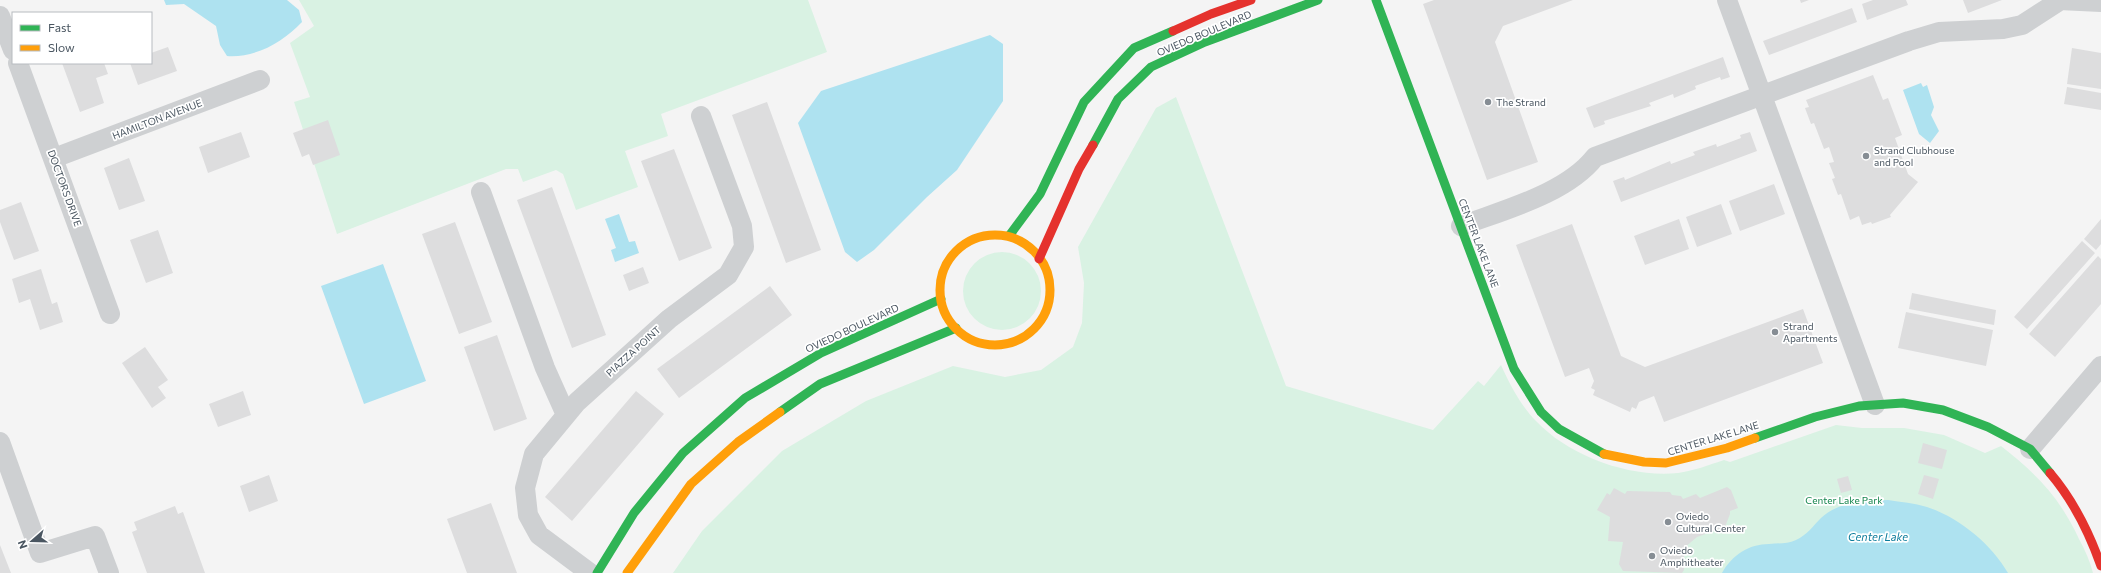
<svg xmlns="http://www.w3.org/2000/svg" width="2101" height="573" font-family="Commissioner,sans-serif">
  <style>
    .green { fill: #d9f2e3 }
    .water { fill: #aee2f0 }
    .building { fill: #ddddde }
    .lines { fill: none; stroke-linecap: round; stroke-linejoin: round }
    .street { stroke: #ced0d2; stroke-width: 20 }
    .fast { stroke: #30b455; stroke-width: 9 }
    .slow { stroke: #ff9f0a; stroke-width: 9 }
    .jam { stroke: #e5322d; stroke-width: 9 }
    .poi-dot { fill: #868d94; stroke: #fff; stroke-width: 1.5 }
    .labels { text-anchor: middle; stroke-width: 3.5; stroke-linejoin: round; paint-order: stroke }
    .street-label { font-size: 10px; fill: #4a5661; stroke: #fff }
    .poi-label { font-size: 10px; fill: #4a5661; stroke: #fff; text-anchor: start }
    .park-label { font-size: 10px; fill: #17864f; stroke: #fff }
    .water-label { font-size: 11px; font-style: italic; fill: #0c7c9b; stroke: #fff }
  </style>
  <rect width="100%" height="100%" fill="#f4f4f4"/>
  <path class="green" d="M299,0H808L827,52L661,114L668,136L625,151L638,187L576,210L563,174L556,170L523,182L518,169H506L337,234L294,102L310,97L290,43L314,26Z
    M1176,97L1286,386L1433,430L1478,381L1484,386L1501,365C1510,385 1521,406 1536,421C1569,456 1629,478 1678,473C1693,471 1709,465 1724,460L1730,462L1836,425L1862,428H1904L1944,435L1985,453L2001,446C2037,474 2060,498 2079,539C2085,550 2090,561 2093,573H673L702,531L782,451L866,401L953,366L1005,377L1041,370L1073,347L1082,323L1084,283L1078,247L1156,108Z
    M963 291a39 39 0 1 1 78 0a39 39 0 1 1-78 0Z"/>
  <path class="water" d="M164,0H287L299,10L302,22C283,42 256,58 227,56L220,45L216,26L184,4L166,5Z
    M990,35L1003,44V101L957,170L927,197L874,250L857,262L845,252L798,123L821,91Z
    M1921,83L1923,87L1927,85L1934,107L1931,115L1939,131L1930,143L1919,134L1903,90Z
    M619,214L629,242L635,241L639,253L615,262L611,250L616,248L605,219Z
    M383,264L426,381L364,404L321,286Z
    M1888,500C1901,502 1914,503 1927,507C1960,518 1991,544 2008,573H1722C1732,555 1749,544 1769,544C1779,543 1787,544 1796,540C1807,535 1813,526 1821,518C1839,501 1865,501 1888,500Z"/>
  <path class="building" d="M1434,0H1573L1503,26L1495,42L1538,162L1487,180L1423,4Z
    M1800,0H1809L1801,3Z
    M1873,0H1906L1908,5L1867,20L1862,4Z
    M1963,0H2002L1968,13Z
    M1852,8L1857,22L1769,55L1763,41Z
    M168,47L177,71L138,85L130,63H151V53Z
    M2072,48L2101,53V89L2067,84Z
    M1723,57L1730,77L1721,80L1720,77L1695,86L1696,89L1674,98L1673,94L1649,103L1651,106L1604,121L1605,124L1594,128L1586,108Z
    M62,63H104L108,74L96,78L104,103L80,112Z
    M1873,75L1883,100L1888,98L1902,135L1895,138L1908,174L1918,182L1890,215L1891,217L1872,224L1871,222L1862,225L1859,216L1850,220L1841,194L1838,195L1832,179L1835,178L1829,163L1834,162L1829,147L1824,149L1814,123L1811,124L1805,108L1809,107L1806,100Z
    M2067,87L2101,93V110L2064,104Z
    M767,102L821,250L786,263L732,115Z
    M328,120L340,155L313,165L309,154L302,157L293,133Z
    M241,132L250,157L208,173L199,147Z
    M1750,132L1757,151L1621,202L1613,181L1624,177L1625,180L1670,161L1671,164L1695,155L1693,152L1716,144L1717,147L1741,138L1740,135Z
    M674,149L712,248L679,261L641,161Z
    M129,158L145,201L119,210L104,168Z
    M1774,184L1785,214L1740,231L1729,201Z
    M552,187L606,335L572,348L517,200Z
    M21,202L39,251L14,260L0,222V210Z
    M1721,204L1732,234L1697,247L1686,217Z
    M1679,219L1689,249L1645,265L1634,236Z
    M2101,219V244L2096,250L2084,239Z
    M455,222L492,322L459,334L422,234Z
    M1572,224L1621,356L1645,367L1803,309L1823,363L1664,422L1654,396L1639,402L1636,409L1632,407L1630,412L1593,395L1595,390L1591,388L1594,381L1589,368L1565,377L1516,245Z
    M158,230L173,273L146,283L130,240Z
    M2082,241L2095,253L2027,329L2014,317Z
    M2098,256L2101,259V304L2055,357L2029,334Z
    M643,267L649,283L629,291L623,275Z
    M41,269L52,304L57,302L63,322L40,330L30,299L19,303L12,279Z
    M770,286L792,315L679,398L657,369Z
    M1912,293L1996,310L1994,325L1909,309Z
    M1906,312L1993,330L1986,366L1898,348Z
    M497,335L527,419L494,431L464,347Z
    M145,347L168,380L158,387L166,398L152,408L122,363Z
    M243,391L251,415L218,427L209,404Z
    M636,391L664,414L572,521L545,497Z
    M1923,443L1947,450L1942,469L1918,463Z
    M269,475L278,501L249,512L240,486Z
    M1924,475L1939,479L1933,499L1918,494Z
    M1848,476L1852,490L1841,493L1837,479Z
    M1727,487L1731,490L1738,508L1730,511V514L1725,527L1697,537L1684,548V570L1682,573L1623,571L1619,564L1623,542L1608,541L1610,517L1597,510L1607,493L1610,495L1614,488L1625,494L1627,491L1670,492L1672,495L1681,496L1683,499L1696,494L1700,498Z
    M491,503L517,573H467L447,519Z
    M175,506L178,514L183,512L205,573H147L132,532L137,530L134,522Z
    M0,545L11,573H0Z"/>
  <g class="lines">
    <path class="street" d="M1727,0L1875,405
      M2059,0L2101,2
      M0,16L13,50
      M18,63L110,314
      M54,158L260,80
      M481,192L545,368L566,415
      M1461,226C1503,210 1566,194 1595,157L1909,41L1939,32L2003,29L2022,25L2059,1
      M0,442L40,553L95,536L109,573
      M2030,449L2101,366
      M590,573L539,535L528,515L525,488L534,454L577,402L669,319L728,275L744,247L742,226L701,116"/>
    <path class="fast" d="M1376,0L1514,369L1541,412L1559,429L1604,454
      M1093,145L1118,99L1151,67L1205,42L1318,0
      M1009,236L1040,194L1084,102L1134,48L1173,31
      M780,412L820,384L956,328
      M1755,438L1815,417L1859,406L1903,403L1943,410L1988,427L2030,449L2050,473
      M597,573L634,513L683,453L745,398L821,353L941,299"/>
    <path class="slow" d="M940 290a55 55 0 1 1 110 0a55 55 0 1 1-110 0Z
      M1604,454L1644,462L1666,463L1727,448L1755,438
      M627,573L691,484L738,442L780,412"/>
    <path class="jam" d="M1173,31L1211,14L1251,0
      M1039,259L1079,169L1093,145
      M2050,473C2073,500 2089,532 2101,566"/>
  </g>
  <g class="poi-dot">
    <circle cx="1488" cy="102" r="4"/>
    <circle cx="1866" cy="156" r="4"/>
    <circle cx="1775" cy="332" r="4"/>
    <circle cx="1668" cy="522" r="4"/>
    <circle cx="1652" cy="556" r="4"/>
  </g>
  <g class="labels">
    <g class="street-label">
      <text transform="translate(1204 33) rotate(-23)" y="4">OVIEDO BOULEVARD</text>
      <text transform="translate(157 119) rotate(-21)" y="4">HAMILTON AVENUE</text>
      <text transform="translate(65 188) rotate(70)" y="4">DOCTORS DRIVE</text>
      <text transform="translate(1479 243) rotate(69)" y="4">CENTER LAKE LANE</text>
      <text transform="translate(852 328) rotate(-25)" y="4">OVIEDO BOULEVARD</text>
      <text transform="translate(633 351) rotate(-42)" y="4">PIAZZA POINT</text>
      <text transform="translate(1713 438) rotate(-17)" y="4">CENTER LAKE LANE</text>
    </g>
    <g class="poi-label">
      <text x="1496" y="106">The Strand</text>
      <text x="1874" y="154">Strand Clubhouse<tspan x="1874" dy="12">and Pool</tspan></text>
      <text x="1783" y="330">Strand<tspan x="1783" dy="12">Apartments</tspan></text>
      <text x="1676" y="520">Oviedo<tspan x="1676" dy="12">Cultural Center</tspan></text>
      <text x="1660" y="554">Oviedo<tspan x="1660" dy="12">Amphitheater</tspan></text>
    </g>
    <g class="park-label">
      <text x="1844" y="504">Center Lake Park</text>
    </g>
    <g class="water-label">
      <text x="1878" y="541">Center Lake</text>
    </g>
  </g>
  <rect x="12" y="12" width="140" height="52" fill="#ffffff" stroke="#b7bbc0"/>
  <rect x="20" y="25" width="20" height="6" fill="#30b455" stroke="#b7bbc0"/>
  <text x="48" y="32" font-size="12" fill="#4a5661">Fast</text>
  <rect x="20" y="45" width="20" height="6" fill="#ff9f0a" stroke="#b7bbc0"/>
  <text x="48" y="52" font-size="12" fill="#4a5661">Slow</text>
  <g transform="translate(32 541) rotate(250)" stroke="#ffffff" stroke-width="3" paint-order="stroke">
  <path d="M0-3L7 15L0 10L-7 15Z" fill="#4a5661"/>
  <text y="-6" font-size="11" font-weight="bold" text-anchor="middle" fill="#4a5661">N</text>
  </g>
</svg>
